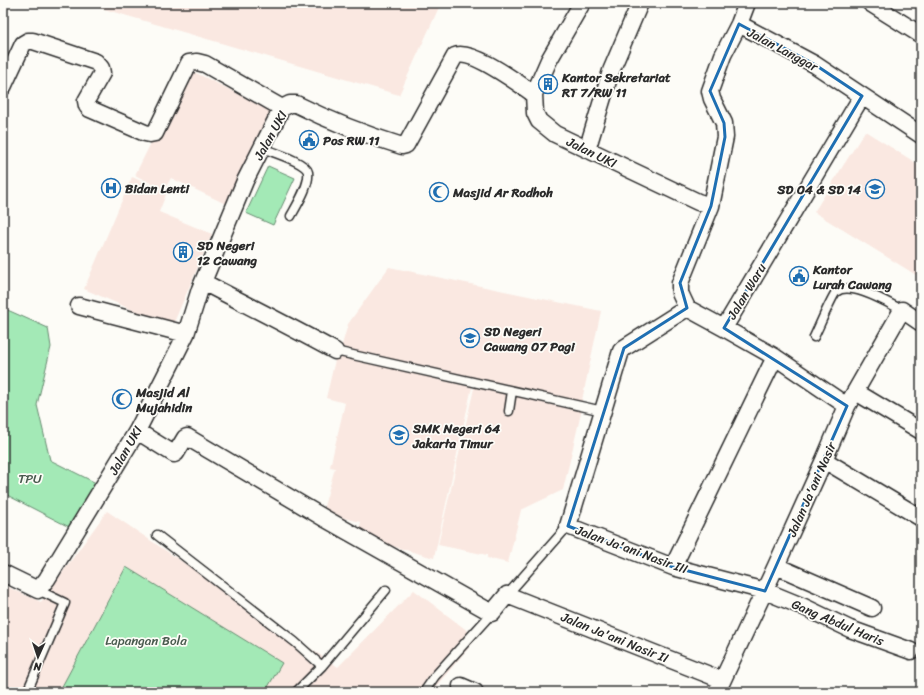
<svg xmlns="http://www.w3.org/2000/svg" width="924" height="695" font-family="Sriracha,sans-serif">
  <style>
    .built { fill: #fae8e1 }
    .green { fill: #a3e9b6; stroke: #678a70 }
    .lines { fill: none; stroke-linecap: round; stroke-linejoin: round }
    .lane-casing { stroke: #2b2b2b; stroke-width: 11 }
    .street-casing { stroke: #2b2b2b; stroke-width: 19 }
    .lane { stroke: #fdfcf7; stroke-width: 8 }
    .street { stroke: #fdfcf7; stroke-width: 16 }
    .marked { fill: none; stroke: #1f6fb2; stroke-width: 3; stroke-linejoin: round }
    .labels { text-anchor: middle; stroke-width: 3.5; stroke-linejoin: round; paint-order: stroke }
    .street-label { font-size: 13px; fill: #2b2b2b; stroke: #fdfcf7 }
    .poi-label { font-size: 13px; font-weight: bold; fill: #2b2b2b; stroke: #fdfcf7; text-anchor: start }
    .park-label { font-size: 13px; fill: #495a4e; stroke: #fdfcf7 }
  </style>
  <rect width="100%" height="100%" fill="#fdfcf7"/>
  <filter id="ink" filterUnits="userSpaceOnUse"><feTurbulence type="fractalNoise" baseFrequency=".025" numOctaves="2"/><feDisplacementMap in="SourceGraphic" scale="8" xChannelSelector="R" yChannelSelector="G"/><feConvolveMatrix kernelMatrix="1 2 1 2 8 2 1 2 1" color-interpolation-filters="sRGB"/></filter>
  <g filter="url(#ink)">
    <path class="built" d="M83,3H441L399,95Z
      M188,69L277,113L230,206L171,178L164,190L135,175Z
      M865,131L921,166V278L814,212Z
      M132,177L167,192L159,212L212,234L172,327L84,289Z
      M389,267L601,311L581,405L340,352L348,324Z
      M336,356L472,387L434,558L357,536L361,522L322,513L335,468L330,467L345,403L326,398Z
      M475,384L582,409L563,490L521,510L508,563L487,558V555L438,545Z
      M107,511L338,667L414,590L477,638L431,692H3V585L41,602Z"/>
    <path class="green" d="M268,166L295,178L273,225L246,213Z
      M3,308L48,328L51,347L37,405L50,460L102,486L75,530L3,493Z
      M126,567L282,663L265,692H59Z"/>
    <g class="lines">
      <defs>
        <path id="lane" d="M262,148C272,152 306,162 308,172C310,185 297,205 291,216
          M814,337C818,329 832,296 836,292C850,280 888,303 902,310
          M335,351L603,411
          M509,411L512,391
          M157,535L295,642L322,666L296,692
          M507,595L568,526
          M322,666L386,590
          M27,692L65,603L38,590
          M424,692L435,676L492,613"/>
        <path id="street" d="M582,3L549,60L534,94L535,113L539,121L555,134L698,202L711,206
          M870,3L921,35
          M739,24L814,64L921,135
          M3,87L23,44L28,41H33L96,62L101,68L102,73L86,101L87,106L90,109L145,133L150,134L155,133L189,63L197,62L205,64L282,108
          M587,150L611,71L640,3
          M203,282C247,305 291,327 335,351
          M79,306L186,334
          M687,308L680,293V283L711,206L725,137L724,123L712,99L710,91L723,55L739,24L747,3
          M724,328L862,96
          M856,392L921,431
          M847,406L775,357L724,328L687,308L624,348L621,351L568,526L673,567L765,591L804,607L850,629L911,651
          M137,431L174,454L176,453L185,438L187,437L324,518L492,613L507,595L722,680
          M824,460L921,518
          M776,566L872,608
          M673,567L775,357
          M3,573L38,590L47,579L137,431L169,368L186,334L200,289L245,181L282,108L290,104H296C330,121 366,135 402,146L406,145L455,56C471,48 519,84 534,94
          M461,686L475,692
          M717,692L776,566L824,460L847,406L902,310L921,323"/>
      </defs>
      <use href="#lane" class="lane-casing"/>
      <use href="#street" class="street-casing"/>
      <use href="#lane" class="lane"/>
      <use href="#street" class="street"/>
    </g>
  </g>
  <path class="marked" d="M739,24L814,64L862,96L724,328L847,406L765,591L673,567L568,526L624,348L687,308L680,283L711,206L725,137L724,123L710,91Z"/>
  <defs>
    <symbol id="building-ring" viewBox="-11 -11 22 22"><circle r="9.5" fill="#fdfcf7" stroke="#1f6fb2" stroke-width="1.5"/><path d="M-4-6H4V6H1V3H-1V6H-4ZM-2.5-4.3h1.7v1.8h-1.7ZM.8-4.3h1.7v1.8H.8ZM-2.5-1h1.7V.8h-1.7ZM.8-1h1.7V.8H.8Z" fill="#1f6fb2"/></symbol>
    <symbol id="civic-ring" viewBox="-11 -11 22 22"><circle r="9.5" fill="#fdfcf7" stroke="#1f6fb2" stroke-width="1.5"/><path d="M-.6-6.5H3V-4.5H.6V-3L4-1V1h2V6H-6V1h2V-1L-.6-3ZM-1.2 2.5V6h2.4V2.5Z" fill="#1f6fb2"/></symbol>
    <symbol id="hospital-ring" viewBox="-11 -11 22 22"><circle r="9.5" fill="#fdfcf7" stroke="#1f6fb2" stroke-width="1.5"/><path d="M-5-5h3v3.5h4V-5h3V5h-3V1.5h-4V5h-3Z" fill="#1f6fb2"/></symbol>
    <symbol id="school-ring" viewBox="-11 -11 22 22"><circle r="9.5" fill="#fdfcf7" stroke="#1f6fb2" stroke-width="1.5"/><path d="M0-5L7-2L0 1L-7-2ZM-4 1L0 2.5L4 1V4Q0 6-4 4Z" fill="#1f6fb2"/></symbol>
    <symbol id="mosque-ring" viewBox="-11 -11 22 22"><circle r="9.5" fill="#fdfcf7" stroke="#1f6fb2" stroke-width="1.5"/><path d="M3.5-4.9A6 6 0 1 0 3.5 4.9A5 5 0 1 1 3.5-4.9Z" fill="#1f6fb2"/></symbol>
  </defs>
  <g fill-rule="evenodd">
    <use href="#building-ring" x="537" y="73" width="22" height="22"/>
    <use href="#civic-ring" x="298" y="129" width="22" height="22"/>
    <use href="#hospital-ring" x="100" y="177" width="22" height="22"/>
    <use href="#school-ring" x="864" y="178" width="22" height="22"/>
    <use href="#mosque-ring" x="428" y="181" width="22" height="22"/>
    <use href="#building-ring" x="172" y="241" width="22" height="22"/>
    <use href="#civic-ring" x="788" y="265" width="22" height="22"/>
    <use href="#school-ring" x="459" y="327" width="22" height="22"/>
    <use href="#mosque-ring" x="111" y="388" width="22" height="22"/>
    <use href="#school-ring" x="388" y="424" width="22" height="22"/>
  </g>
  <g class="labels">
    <g class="street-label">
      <text transform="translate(783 49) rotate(28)" y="5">Jalan Langgar</text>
      <text transform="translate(270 135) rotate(-61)" y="5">Jalan UKI</text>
      <text transform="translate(592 152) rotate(26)" y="5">Jalan UKI</text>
      <text transform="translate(746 291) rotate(-59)" y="5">Jalan Waru</text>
      <text transform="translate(125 450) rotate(-60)" y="5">Jalan UKI</text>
      <text transform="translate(811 489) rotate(-66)" y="5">Jalan Ja'ani Nasir</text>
      <text transform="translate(632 549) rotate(20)" y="5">Jalan Ja'ani Nasir III</text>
      <text transform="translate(838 622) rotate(23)" y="5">Gang Abdul Haris</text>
      <text transform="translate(615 637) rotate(22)" y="5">Jalan Ja'ani Nasir II</text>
    </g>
    <g class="poi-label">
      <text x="562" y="82">Kantor Sekretariat<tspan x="562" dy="15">RT 7/RW 11</tspan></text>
      <text x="323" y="145">Pos RW 11</text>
      <text x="125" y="193">Bidan Lenti</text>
      <text x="861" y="194" text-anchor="end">SD 04 &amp; SD 14</text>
      <text x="453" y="197">Masjid Ar Rodhoh</text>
      <text x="197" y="250">SD Negeri<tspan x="197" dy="15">12 Cawang</tspan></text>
      <text x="813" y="274">Kantor<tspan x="813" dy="15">Lurah Cawang</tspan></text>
      <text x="484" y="336">SD Negeri<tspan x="484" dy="15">Cawang 07 Pagi</tspan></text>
      <text x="136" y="397">Masjid Al<tspan x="136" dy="15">Mujahidin</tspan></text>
      <text x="413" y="433">SMK Negeri 64<tspan x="413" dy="15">Jakarta Timur</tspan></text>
    </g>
    <g class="park-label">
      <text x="30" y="483">TPU</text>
      <text x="146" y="645">Lapangan Bola</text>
    </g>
  </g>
  <rect width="924" height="695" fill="none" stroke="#fdfcf7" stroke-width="16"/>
  <rect x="8" y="8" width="908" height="679" fill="none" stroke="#2b2b2b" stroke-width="1.5" filter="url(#ink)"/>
  <g transform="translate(38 657) rotate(183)" stroke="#fdfcf7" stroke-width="3" paint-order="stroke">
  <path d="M0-3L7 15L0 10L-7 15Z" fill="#2b2b2b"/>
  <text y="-6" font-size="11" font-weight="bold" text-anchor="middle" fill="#2b2b2b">N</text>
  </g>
</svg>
